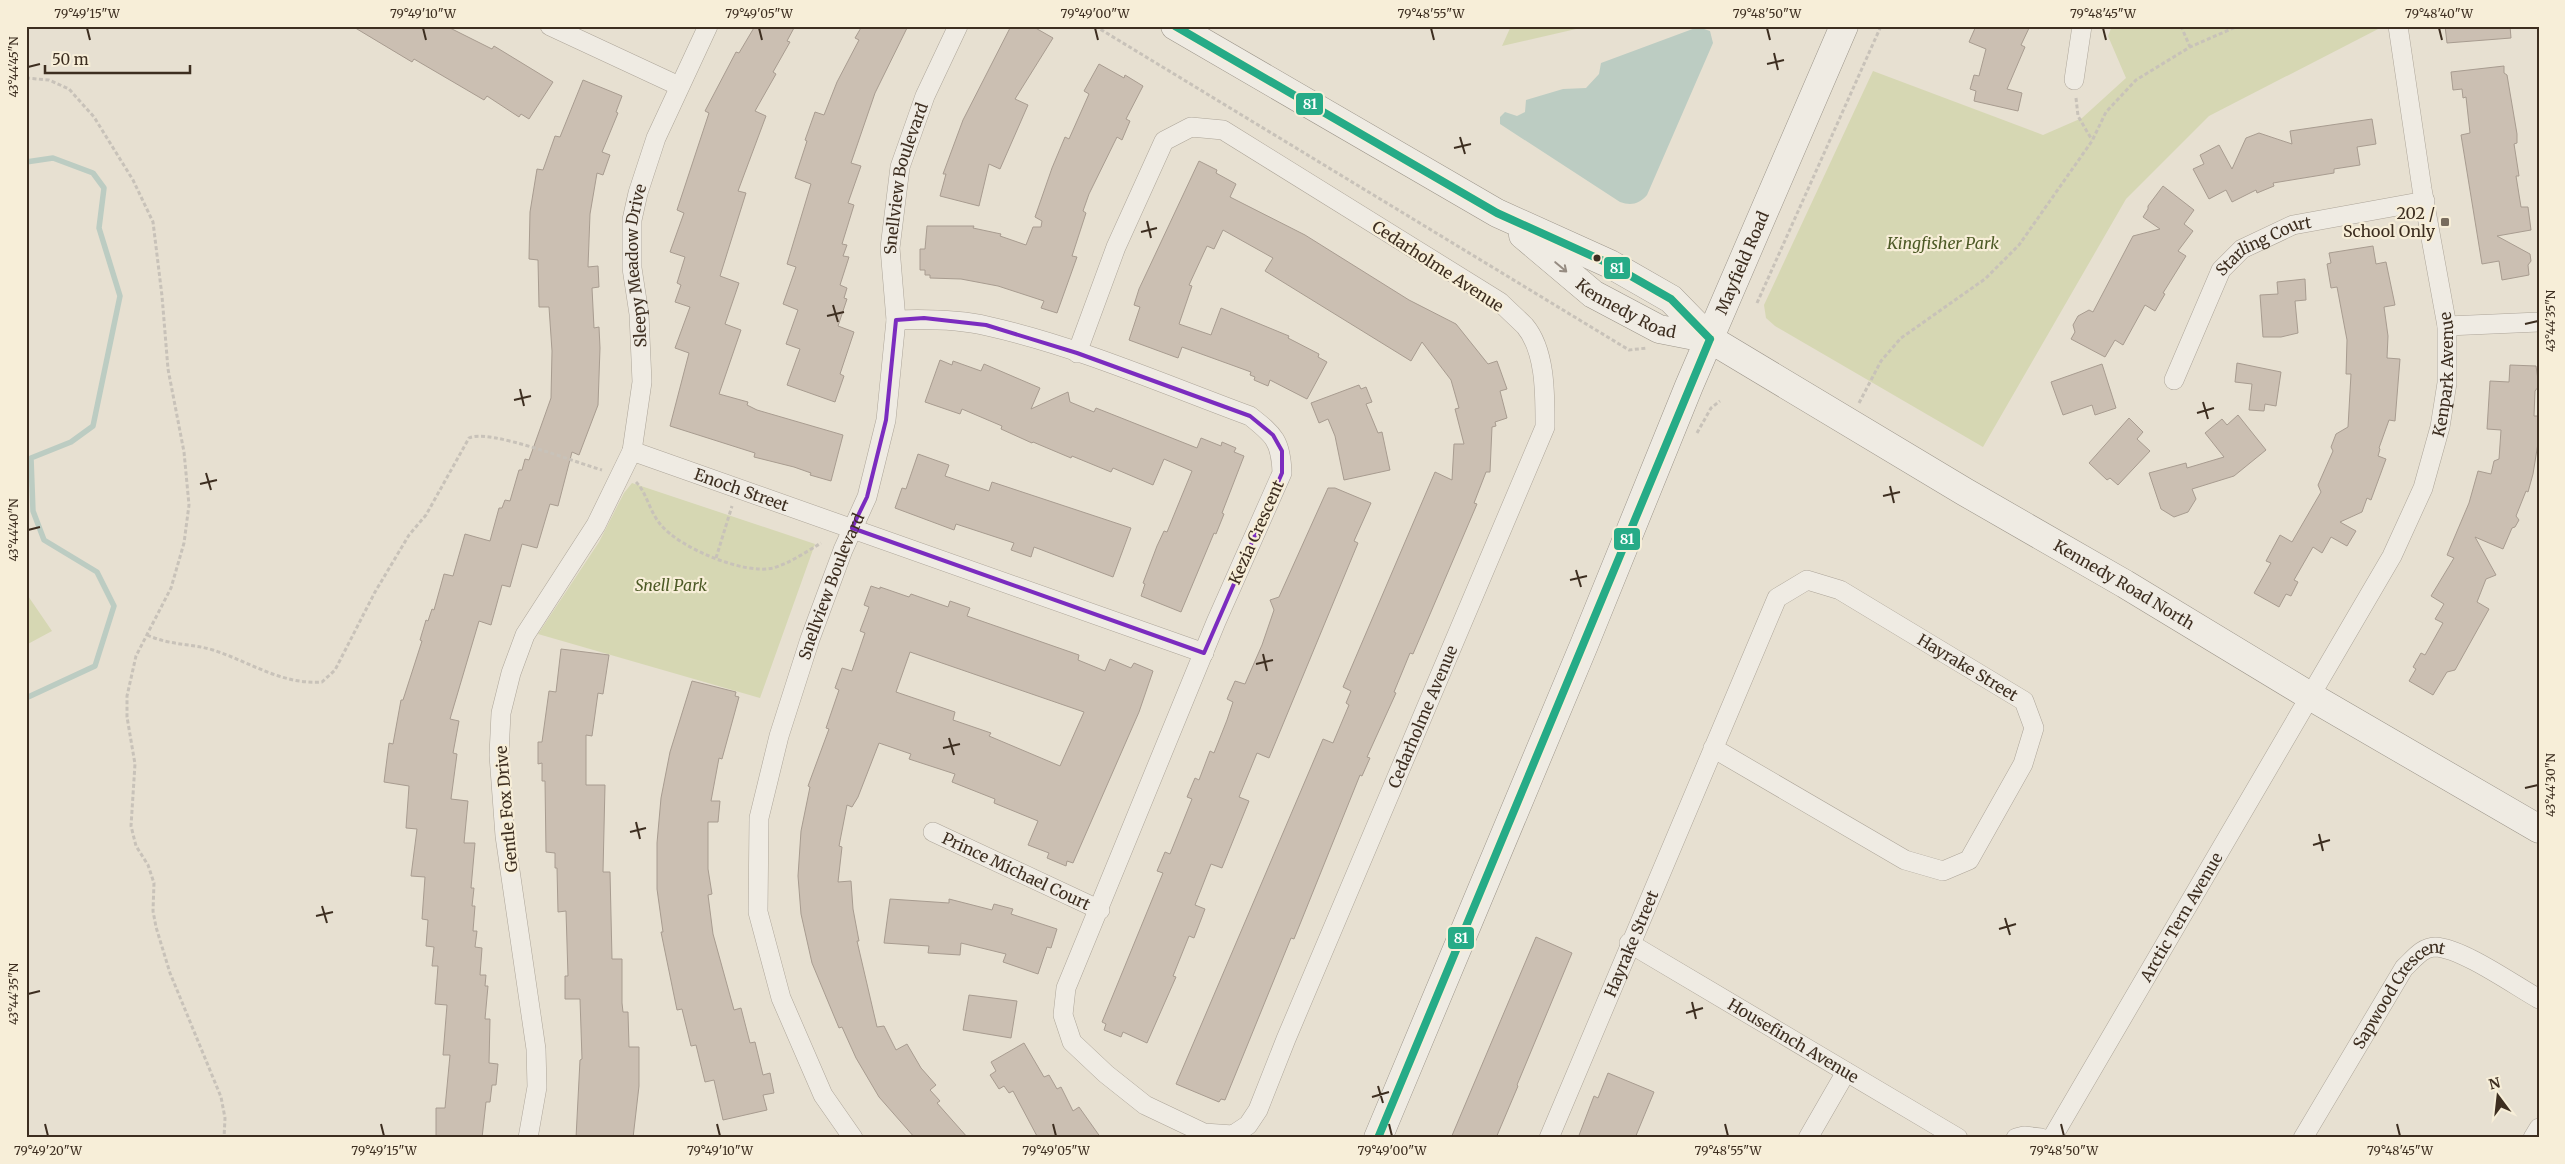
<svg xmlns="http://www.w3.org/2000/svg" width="2565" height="1164" font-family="Merriweather,serif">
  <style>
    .green { fill: #d6d7b3 }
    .water { fill: #bcccc2 }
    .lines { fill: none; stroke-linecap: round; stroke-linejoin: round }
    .stream { stroke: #bcccc2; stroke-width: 5.5 }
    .building { fill: #cbbfb2; stroke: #a89c90; fill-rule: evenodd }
    .minor-casing { stroke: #ada599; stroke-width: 20 }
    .secondary-casing { stroke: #9c958a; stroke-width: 29 }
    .path { stroke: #c8c2b9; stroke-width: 3; stroke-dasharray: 4 2.5; stroke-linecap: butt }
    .minor { stroke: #efebe3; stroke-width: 19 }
    .secondary { stroke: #efebe3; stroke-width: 28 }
    .bus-1-casing { stroke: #f7eed8; stroke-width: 11 }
    .bus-1 { stroke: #26ab87; stroke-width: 8 }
    .oneway { stroke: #968c82 }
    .marked { fill: none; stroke: #7b2cbf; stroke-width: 4; stroke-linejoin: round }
    .ticks { fill: none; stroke: #3d2e20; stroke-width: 2 }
    .poi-dot { fill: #786c5e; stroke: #f7eed8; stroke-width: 2 }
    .bus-dot { fill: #3d2e20; stroke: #f7eed8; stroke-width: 2 }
    .labels { text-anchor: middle; stroke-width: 4.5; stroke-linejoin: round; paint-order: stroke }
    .street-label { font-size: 16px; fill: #3d2e20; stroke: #f7eed8 }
    .poi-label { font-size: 16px; fill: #3d2e20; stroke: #f7eed8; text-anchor: end }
    .park-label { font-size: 16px; font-style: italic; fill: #4d5a26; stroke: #f7eed8 }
    .line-badge { stroke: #f7eed8; stroke-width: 2 }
    .badge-label { font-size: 14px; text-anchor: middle; font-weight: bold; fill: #fff }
    .neatline { fill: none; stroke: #3d2e20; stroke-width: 2 }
    .ticks-label { font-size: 12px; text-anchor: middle; fill: #3d2e20 }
  </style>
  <rect width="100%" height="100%" fill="#e7e0d1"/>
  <path class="green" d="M1511,26H1589L1502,46Z
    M2112,26L2382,27L2209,116L2126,199L1983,447L1775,326L1766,318L1764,305L1873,71L2043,135L2082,118L2126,78L2108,36Z
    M632,483L815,544L760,698L538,634L599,542L624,493Z
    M26,593L52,631L26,645Z"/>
  <path class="water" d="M1698,27L1710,31L1713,43L1647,195C1639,204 1631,206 1620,202L1500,124V117L1505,112L1517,116L1525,112L1526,100L1563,89L1586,88L1599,74L1601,63Z"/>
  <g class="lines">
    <path class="stream" d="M26,162L53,158L93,173L104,188L99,228L120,296L93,426L71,442L31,458L33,511L44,540L97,572L114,606L95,666L26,698"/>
  </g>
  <path class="building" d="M352,26H446L492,49L494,46L553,82L529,119L521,114L519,117L487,96L484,100L414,59L412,62Z
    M755,26H795L787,41L790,42L773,72L776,74L755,111L766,116L738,191L746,193L720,276L739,283L725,324L741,330L719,394L748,402L747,405L757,410L843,435L831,481L810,475L811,473L794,467L754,457L755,453L670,426L689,353L675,348L690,307L675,302L681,285L677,283L685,257L670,252L684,213L677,210L709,113L705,111L736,52L739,53Z
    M862,26H908L875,93L851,163L861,166L848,203L854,205L842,244L847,245L843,256L849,257L840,285L847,288L844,298L847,299L838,326L854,332L840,374L844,376L835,402L787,385L800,349L786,344L798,310L783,304L796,267L787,264L811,184L795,178L807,141L805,140L815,112L824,115L837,82L859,40L855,38Z
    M1011,26H1032L1053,38L1015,99L1028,105L1000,169L989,164L979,206L940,196L946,174H943L963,120Z
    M1976,26H2030L2021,45L2025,47L2007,89L2022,93L2018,111L1974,101L1976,91L1970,89L1974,75L1979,76L1986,49L1969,42Z
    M2445,26H2510L2511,38L2447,43Z
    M1099,64L1124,78L1125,75L1143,86L1126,119L1130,121L1122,140L1117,137L1089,194L1083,211L1086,213L1072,256L1077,257L1057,313L1041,308L1044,301L998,286L961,279L930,278V275H925V270H920V249H925L927,226H974L973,228L1001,234L1000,236L1026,245L1033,227H1041L1042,221L1035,217L1052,168L1065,137L1069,139L1089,94L1084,91Z
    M2504,66V73L2507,75L2517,134V143L2514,144L2519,176H2516L2521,207H2528L2531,230L2497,236L2530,254L2531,261L2528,265L2529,275L2502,280L2499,261L2482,264L2461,135L2470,133L2466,97L2463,98L2462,89L2453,90L2451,72Z
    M583,80L622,96L616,112L618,113L602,152L610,155L603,175L597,173L590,214L588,267L598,266L599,287L592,288L594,328L599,327L600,348L598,405L579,455L572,452L558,506L550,504L537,548L522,544L510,587L502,585L491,625L479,621L450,719L459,721L453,753L457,754L451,799L468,801L464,843H475L471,888H474L472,906H475L473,931H477L475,947L482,948L480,975H486L485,986H488L485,1019H490L489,1063L498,1064L496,1085H492L490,1102H486L482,1138H436V1108H445L450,1055H443L447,1005L435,1004L438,966H432L434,947L426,946L428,920L422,919L425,877L411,876L417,829L406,828L409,786L384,782L389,743L393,744L401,700H403L422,641L420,640L426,620L428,621L432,609L434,610L444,574L453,576L465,534L490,541L499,508H502L505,500L510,501L519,470H522L525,459L529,460L551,398L552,351L549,307H539L538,260L529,259L530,212L537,169L543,170L555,136L560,137Z
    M2372,119L2376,144L2357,147L2360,165L2334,169V173L2273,183L2274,186L2257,193L2256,190L2232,202L2226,190L2209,199L2193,169L2204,164L2200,155L2219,145L2232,169L2246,138L2259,133L2292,144L2290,131Z
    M1199,161L1217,170L1216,173L1236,184L1230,197L1305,235L1409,300L1456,324L1488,364L1497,361L1507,389L1500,391L1507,418L1495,422L1496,426L1492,427L1490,472H1486L1474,503L1477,504L1413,654L1410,653L1394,692L1396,693L1367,757L1370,758L1362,776L1360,775L1294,939L1291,938L1225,1100L1221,1099L1219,1102L1176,1084L1323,739L1333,743L1349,705L1346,703L1351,691L1343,687L1435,472L1452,480L1454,444H1464L1455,409L1459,408L1451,380L1422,342L1411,361L1265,271L1273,258L1223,230L1214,249L1207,246L1189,285L1192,286L1179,324L1211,335L1221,308L1289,336L1288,338L1319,354L1318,357L1327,362L1307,399L1270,380L1268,386L1254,380L1255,377L1250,375L1251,372L1182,347L1178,358L1129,340L1140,307L1134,305L1139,289Z
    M2163,186L2194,210L2184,224L2193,231L2178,251L2186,256L2163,293L2165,294L2155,311L2145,305L2123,345L2115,340L2105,357L2071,339L2075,332L2073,325L2078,316L2089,310L2093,312L2133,236L2160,229L2143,217L2148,209V206Z
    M2373,246L2376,264L2386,262L2395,305L2384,307L2388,336L2387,358L2400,359L2395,421L2389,420L2379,448L2380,449L2378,456L2386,459L2371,500L2367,498L2362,512L2340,522L2356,531L2347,546L2331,537L2322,553L2313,547L2294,580L2298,582L2291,596L2286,594L2279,607L2254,593L2271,563L2266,561L2280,535L2292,542L2321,492L2318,485L2333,451L2331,447L2336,434L2348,427L2351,374H2346L2347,340L2337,287L2331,288L2327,264L2331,263L2329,253Z
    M2305,279L2306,300L2295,301L2298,333L2281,337H2263L2260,295L2278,294L2277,282Z
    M940,360L952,365L953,361L981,371L984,364L1040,388L1031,409L1068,392L1070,402L1094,412L1096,408L1197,448L1201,438L1221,446L1222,442L1236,448L1234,452L1244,456L1222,513L1224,514L1216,534L1214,533L1181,612L1141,596L1145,584L1143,583L1157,546L1164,531L1167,532L1192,471L1164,459L1153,485L1113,468L1111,472L1072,456L1071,458L1033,442L1032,443L1001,429L1002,426L962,409L960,414L925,402Z
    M2237,363L2281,372L2276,406L2265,404L2264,411L2249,410L2252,384L2235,382Z
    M2102,364L2116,408L2095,415L2092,405L2063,415L2051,382Z
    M2510,365L2536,366L2539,386L2535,391L2534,416H2539V437L2533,474L2528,492L2526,491L2516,516L2519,520L2515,527L2512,528L2503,549L2475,537L2496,575L2486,579L2477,602L2489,609L2455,670L2447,672L2433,695L2409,681L2416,669L2413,667L2421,653L2425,655L2443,623L2435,619L2444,604L2431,596L2454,558L2447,555L2469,503L2478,471L2491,474L2494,461L2499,459L2501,430L2487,429L2490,381L2509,382Z
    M1359,385L1361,389L1366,387L1372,402L1366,404L1378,433L1382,432L1390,470L1344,480L1335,436L1328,419L1319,423L1311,403Z
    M2238,415L2266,450L2234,476L2192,489L2196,499L2188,512L2174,517L2161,509L2149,473L2186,463L2187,468L2224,457L2205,433L2222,419L2227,425Z
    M2129,418L2143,432L2137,439L2150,451L2118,485L2110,478L2107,480L2089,463Z
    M918,454L949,465L945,476L989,491L992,482L1131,528L1113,577L1034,547L1031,557L1011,550L1014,543L956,524L954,530L895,508L902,488L906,489Z
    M1328,488H1335L1371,503L1354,541L1358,543L1269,758L1257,753L1239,797L1249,801L1222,868L1211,864L1195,905L1205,909L1194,938L1189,936L1173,976L1176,977L1147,1043L1123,1032L1121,1037L1104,1030L1106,1024L1102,1022L1163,873L1157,871L1165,852L1170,854L1192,799L1187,797L1195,778L1199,780L1210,751L1214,753L1227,720L1233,702L1227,699L1235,681L1245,684L1262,645L1274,610L1270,600L1279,597Z
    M871,586L880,589V587L909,597L911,594L948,607L950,601L970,608L967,616L1079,655L1078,660L1105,671L1110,659L1131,668L1134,663L1153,671L1139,712L1073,863L1067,861L1066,866L1047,858L1049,853L1028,845L1038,821L994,803L995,799L952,782L955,774L909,759L911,754L879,743L858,797L852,807L847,805L839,846L842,847L838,882L851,881L853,909L859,941H857L877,1027L884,1026L896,1050L907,1044L921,1068L936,1085L930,1090L940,1101L937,1103L968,1138H915L879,1097L856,1058L842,1027L839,1028L812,963L801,914L798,876L801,831L810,787L808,786L829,729L826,728L839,690L835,688L842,668L852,671L865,633L860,631L869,607L864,605ZM910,652L1084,712L1060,766L989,736L991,733L953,720L955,712L896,692Z
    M561,649L609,655L603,694L598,693L592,736L586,735V785H605L603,872H610L612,959H622V1003L623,1012H628L629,1047H639V1086L633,1138H576L580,1060L582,1059L580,999H565V976H568L566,911L558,912L557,868H555V853L546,852L545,781H542V763L538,764V742H542L549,691L556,692Z
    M692,681L736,692L735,696L739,697L722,759L719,758L711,801H720L718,822H708V869L712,894L708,895L713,934L734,1010L741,1008L750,1043L755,1042L763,1075L770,1073L774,1093L763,1095L767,1110L723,1120L714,1080L705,1082L696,1045L691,1046L682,1009L677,1010L661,932H663L657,889V843L661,798L670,752Z
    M890,899L949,903V899L992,910L994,904L1013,909L1011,914L1057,929L1051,948L1047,947L1038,974L1003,962L1006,954L961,943L960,955L928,953L929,946L884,943Z
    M1536,937L1572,953L1517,1085L1518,1086L1496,1138H1451Z
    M969,995L1017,1001L1011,1038L963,1030Z
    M1024,1043L1044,1077L1049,1075L1057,1089L1061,1087L1073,1111L1079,1107L1101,1138H1038L1013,1091L1009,1093L1004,1086L999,1089L990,1075L996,1071L991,1062Z
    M1608,1073L1654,1092L1635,1138H1578L1594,1096L1598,1098Z"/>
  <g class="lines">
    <defs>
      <g id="minor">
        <path d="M550,26L679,86"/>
        <path d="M2074,80L2082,26"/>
        <path id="s1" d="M896,320C925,319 957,319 987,326C1077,346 1163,384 1250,416C1274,435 1281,441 1282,473L1216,622L1066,988L1063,1015L1072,1042L1106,1074L1145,1105L1204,1133L1233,1135L1248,1125L1258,1110L1286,1039L1545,427C1545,396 1546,351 1525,326C1517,318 1508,310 1500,302L1223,130L1191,127L1164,141L1116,247L1077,353"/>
        <path d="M2447,326L2539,322"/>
        <path id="s2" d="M2174,380L2221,270L2242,249L2293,225L2425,201"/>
        <path id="s3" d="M632,451L1204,653"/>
        <path id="s4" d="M933,832L1100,910"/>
        <path id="s5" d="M1629,943L1958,1138"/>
        <path id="s6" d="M528,1138L537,1087L536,1049L505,836L499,755L501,713L511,673L525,635L596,525L632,451L642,382L639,314L632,268V220L638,193L656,138L708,26"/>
        <path id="s7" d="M853,1138L823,1095L781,998L758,912L759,818L779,736L810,639L843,550L867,497L886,420L896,320L890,248L900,167L925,96L958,26"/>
        <path id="s8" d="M1549,1138L1777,598L1807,580L1840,590L2024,701L2034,728L2023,764L1969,860L1943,871L1905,860L1713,748"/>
        <path d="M1808,1138L1846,1072"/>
        <path d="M2016,1138L2024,1136L2041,1138"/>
        <path id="s9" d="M2052,1138L2392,556L2423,488L2440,427L2447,383V326L2422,189L2398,26"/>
        <path id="s10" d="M2303,1138L2404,968C2413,960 2422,947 2435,947C2462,948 2514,985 2539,999"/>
        <path d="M2533,1138L2539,1128"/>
      </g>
      <g id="secondary">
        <path id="s11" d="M1175,26L1497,213L1610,264L1671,299L1710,339L1965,492L2125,584L2310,696L2539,829"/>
        <path id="s12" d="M1523,235L1593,294L1659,329L1710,339"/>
        <path id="s13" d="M1378,1138L1584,645L1689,386L1844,26"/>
      </g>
    </defs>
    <use href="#minor" class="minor-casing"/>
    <use href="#secondary" class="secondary-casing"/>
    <path class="path" d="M1095,26L1629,350L1647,348
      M2181,26L2190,47
      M26,78L49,80L69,89L94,117L133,180L153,222L162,296L168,369L184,452L189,505L184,543L171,588L136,656L127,696V717L135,764L131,826L136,846L148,865L154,883L153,911L156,927L170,973L221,1097L225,1118L224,1138
      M2076,98L2078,116L2092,140
      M1757,303L1881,26
      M1859,403L1881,361L1901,338L1985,279L2019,245L2092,141L2106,112L2136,80L2190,47L2238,26
      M1697,433L1711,408L1720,401
      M636,482C647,493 650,513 661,525C680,548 744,575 773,568C790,563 806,552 821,543
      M716,558L732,506
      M147,635C172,646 190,643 213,650C250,662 282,685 322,682L335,670L375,592L409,535L426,515L469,438C489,428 577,463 602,470"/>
    <use href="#minor" class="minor"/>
    <use href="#secondary" class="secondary"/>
    <defs>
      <path id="bus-1" d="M1175,26L1497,213L1610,264L1671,299L1710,339
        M1378,1138L1710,339"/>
    </defs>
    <use href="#bus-1" class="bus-1-casing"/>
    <use href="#bus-1" class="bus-1"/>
  </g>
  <defs><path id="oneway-shaft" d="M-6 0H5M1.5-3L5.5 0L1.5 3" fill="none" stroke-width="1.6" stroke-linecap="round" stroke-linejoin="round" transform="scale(1.25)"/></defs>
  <use class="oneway" href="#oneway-shaft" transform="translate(1561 267) rotate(40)"/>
  <path class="marked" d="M924,318L986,325L1077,353L1250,416L1273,435L1282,451V473L1204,653L852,528L867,497L886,420L896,320Z"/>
  <path class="ticks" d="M87,28L90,40M423,28L426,40M759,28L762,40M1095,28L1098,40M1431,28L1434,40M1767,28L1770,40M2103,28L2106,40M2439,28L2442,40M1774,53L1778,70M1767,64L1784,60M28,67L40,64M1460,137L1465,154M1454,148L1471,144M1147,221L1151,238M1141,232L1157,228M833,305L838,322M827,316L844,312M2525,324L2538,321M520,389L524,406M514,400L531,396M2203,402L2208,419M2197,413L2214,408M206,473L211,490M200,484L217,480M1890,486L1894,503M1883,496L1900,492M28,530L40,527M1576,570L1581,587M1570,580L1587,576M1263,654L1267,671M1256,664L1273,660M949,738L954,755M943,748L960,744M2525,788L2538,785M636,822L640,839M630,832L646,828M2319,834L2323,851M2313,845L2330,840M322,906L327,923M316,916L333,912M2005,918L2010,935M1999,929L2016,924M28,994L40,991M1692,1002L1696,1019M1686,1013L1703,1008M1378,1086L1383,1103M1372,1097L1389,1092M45,1124L48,1136M381,1124L384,1136M717,1124L720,1136M1053,1124L1056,1136M1389,1124L1392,1136M1725,1124L1728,1136M2061,1124L2064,1136M2397,1124L2400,1136"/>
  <rect class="poi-dot" x="2440" y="217" width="10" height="10" rx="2.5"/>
  <circle class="bus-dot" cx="1597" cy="258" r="4.5"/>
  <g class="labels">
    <g class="street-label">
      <text dy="6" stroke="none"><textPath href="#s7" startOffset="1004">Snellview Boulevard</textPath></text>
      <text dy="6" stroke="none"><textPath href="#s2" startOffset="170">Starling Court</textPath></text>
      <text dy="6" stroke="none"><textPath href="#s13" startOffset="948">Mayfield Road</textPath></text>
      <text dy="6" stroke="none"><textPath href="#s6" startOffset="910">Sleepy Meadow Drive</textPath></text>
      <text transform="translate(1438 266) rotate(33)" y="6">Cedarholme Avenue</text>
      <text dy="6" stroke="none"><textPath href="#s12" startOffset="128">Kennedy Road</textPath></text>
      <text dy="6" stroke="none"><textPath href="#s9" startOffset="865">Kenpark Avenue</textPath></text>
      <text dy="6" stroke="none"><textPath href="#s3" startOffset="116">Enoch Street</textPath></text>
      <text transform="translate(1256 532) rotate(-66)" y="6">Kezia Crescent</text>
      <text dy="6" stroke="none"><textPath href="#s11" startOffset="1104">Kennedy Road North</textPath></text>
      <text dy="6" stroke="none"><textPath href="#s7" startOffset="584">Snellview Boulevard</textPath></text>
      <text dy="6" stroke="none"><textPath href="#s8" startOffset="805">Hayrake Street</textPath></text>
      <text dy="6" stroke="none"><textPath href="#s1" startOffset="1706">Cedarholme Avenue</textPath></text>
      <text transform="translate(506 809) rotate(-95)" y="6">Gentle Fox Drive</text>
      <text dy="6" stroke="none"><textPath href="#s4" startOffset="92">Prince Michael Court</textPath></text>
      <text dy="6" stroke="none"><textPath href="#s9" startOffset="256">Arctic Tern Avenue</textPath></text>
      <text dy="6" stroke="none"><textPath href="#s8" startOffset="211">Hayrake Street</textPath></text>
      <text dy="6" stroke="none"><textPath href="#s10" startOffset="176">Sapwood Crescent</textPath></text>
      <text dy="6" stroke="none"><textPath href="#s5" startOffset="191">Housefinch Avenue</textPath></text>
    </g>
    <g class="poi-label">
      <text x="2435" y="219">202 /<tspan x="2435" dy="18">School Only</tspan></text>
    </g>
    <g class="park-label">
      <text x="1943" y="249">Kingfisher Park</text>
      <text x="671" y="591">Snell Park</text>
    </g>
  </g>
  <g class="line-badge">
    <rect x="1295" y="92" width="29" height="24" rx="5" fill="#26ab87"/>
    <rect x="1603" y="256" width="28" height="24" rx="5" fill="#26ab87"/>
    <rect x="1613" y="527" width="28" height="24" rx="5" fill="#26ab87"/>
    <rect x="1447" y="926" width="28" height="24" rx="5" fill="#26ab87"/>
  </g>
  <g class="badge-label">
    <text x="1310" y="109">81</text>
    <text x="1617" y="273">81</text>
    <text x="1627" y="544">81</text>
    <text x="1461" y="943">81</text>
  </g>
  <rect width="2565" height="1164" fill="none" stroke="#f7eed8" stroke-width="55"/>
  <g transform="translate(2498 1096) rotate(345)" stroke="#f7eed8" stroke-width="4" paint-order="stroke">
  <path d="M0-4L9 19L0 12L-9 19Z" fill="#3d2e20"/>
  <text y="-8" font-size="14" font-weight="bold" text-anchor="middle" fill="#3d2e20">N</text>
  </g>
  <path d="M45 65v8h145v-8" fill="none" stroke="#3d2e20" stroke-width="2.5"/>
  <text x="52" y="65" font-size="15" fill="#3d2e20" stroke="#f7eed8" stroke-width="4" paint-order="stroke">50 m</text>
  <rect x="28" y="28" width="2510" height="1108" class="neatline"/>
  <g class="ticks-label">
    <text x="87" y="18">79°49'15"W</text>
    <text x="423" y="18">79°49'10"W</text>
    <text x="759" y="18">79°49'05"W</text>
    <text x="1095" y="18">79°49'00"W</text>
    <text x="1431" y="18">79°48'55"W</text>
    <text x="1767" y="18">79°48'50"W</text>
    <text x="2103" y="18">79°48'45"W</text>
    <text x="2439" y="18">79°48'40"W</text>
    <text transform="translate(14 67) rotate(-90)" y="4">43°44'45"N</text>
    <text transform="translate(2551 321) rotate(-90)" y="4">43°44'35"N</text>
    <text transform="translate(14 530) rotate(-90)" y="4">43°44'40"N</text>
    <text transform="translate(2551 785) rotate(-90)" y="4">43°44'30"N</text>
    <text transform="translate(14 994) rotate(-90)" y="4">43°44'35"N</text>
    <text x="48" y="1155">79°49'20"W</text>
    <text x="384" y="1155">79°49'15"W</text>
    <text x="720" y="1155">79°49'10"W</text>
    <text x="1056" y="1155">79°49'05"W</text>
    <text x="1392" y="1155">79°49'00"W</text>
    <text x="1728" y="1155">79°48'55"W</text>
    <text x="2064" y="1155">79°48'50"W</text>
    <text x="2400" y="1155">79°48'45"W</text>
  </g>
</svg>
